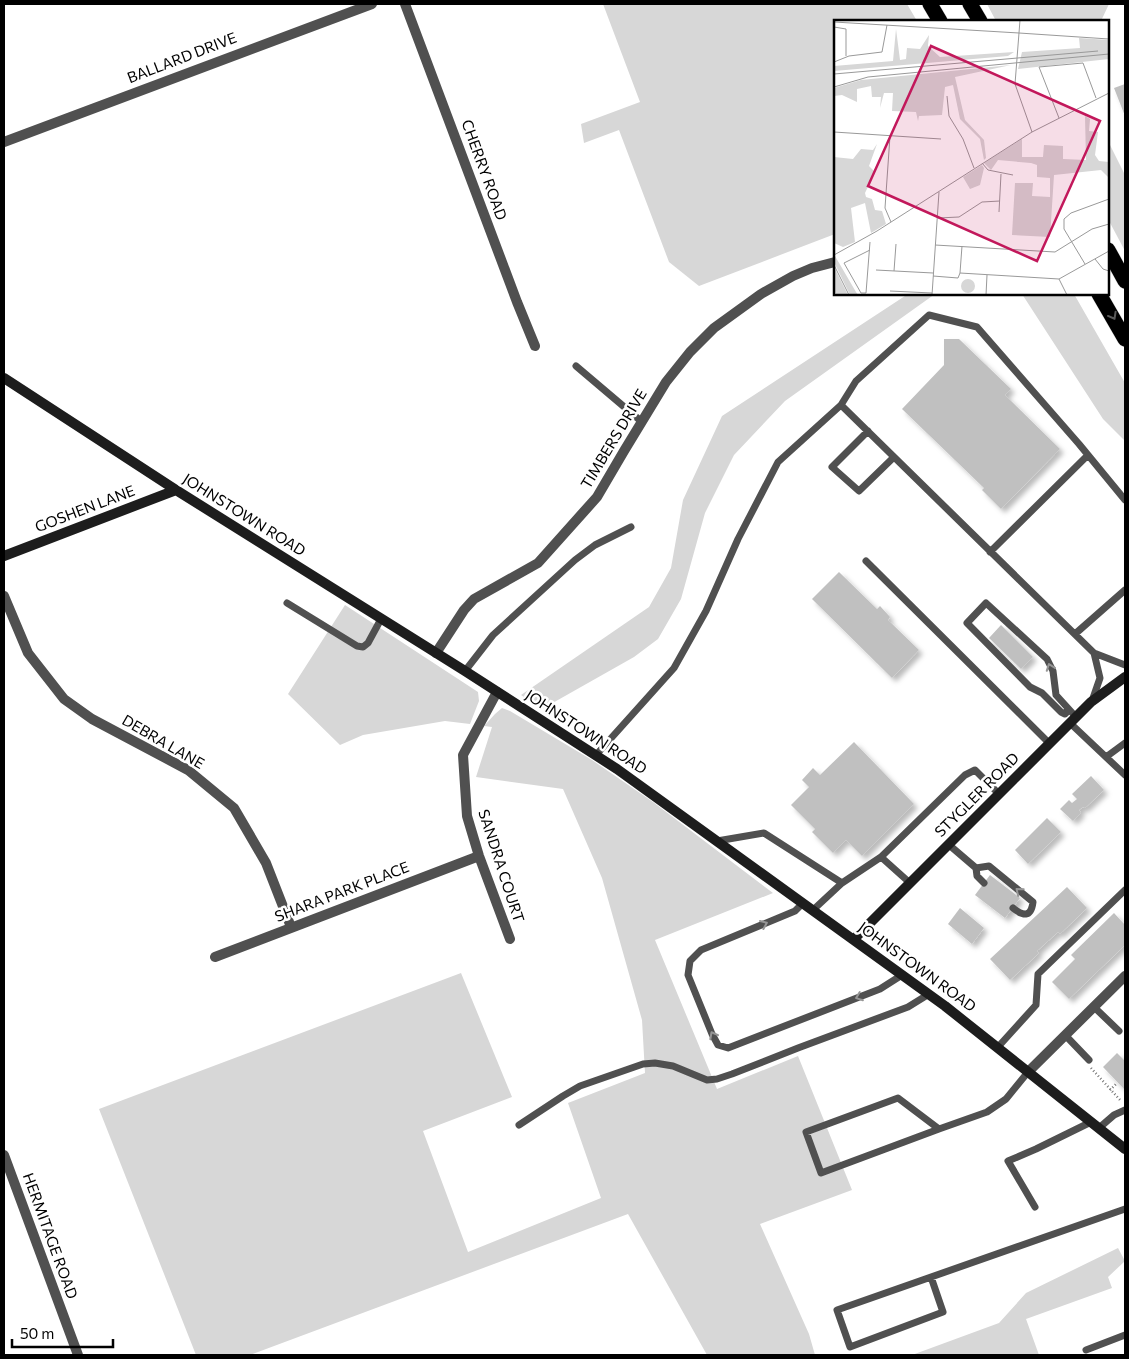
<svg xmlns="http://www.w3.org/2000/svg" width="1129" height="1359" font-family="Commissioner,sans-serif">
  <style>
    .green { fill: #d7d7d7 }
    .building { fill: #c0c0c0; filter: url(#shadow) }
    .lines { fill: none; stroke-linecap: round; stroke-linejoin: round }
    .highway-casing { stroke: #dbdbdb; stroke-width: 16 }
    .path { stroke: #727272; stroke-width: 2.5; stroke-dasharray: 1 2.5; stroke-linecap: butt }
    .lane { stroke: #505050; stroke-width: 7 }
    .street { stroke: #505050; stroke-width: 10 }
    .secondary { stroke: #1d1d1d; stroke-width: 10 }
    .highway { stroke: #000; stroke-width: 15 }
    .oneway { stroke: #595959 }
    .oneway2 { stroke: #969696 }
    .labels { text-anchor: middle; stroke-width: 5; stroke-linejoin: round; paint-order: stroke }
    .street-label { font-size: 15px; fill: #000; stroke: #fff }
    .inset-road { fill: none; stroke: #999; stroke-width: 1 }
    .view { fill: #c2185b; fill-opacity: 0.15; stroke: #c2185b; stroke-width: 2.5 }
    .inset-edge { fill: none; stroke: #000; stroke-width: 2.5 }
  </style>
  <defs>
    <filter id="shadow"><feDropShadow dx="4" dy="4" stdDeviation="2.5" flood-color="#0004"/></filter>
  </defs>
  <rect width="100%" height="100%" fill="#fff"/>
  <path class="green" d="M603,4H907L917,21H835V234L699,286L669,262L619,130L584,143L581,124L640,102Z
    M987,4H1109L1101,21H996Z
    M1108,141L1125,175V251L1108,219Z
    M908,294H935L785,401L734,455L705,513L681,599L658,639L634,657L542,709L521,695L649,607L671,568L683,500L722,416Z
    M1022,294H1074L1125,383V441L1103,419Z
    M345,605L478,692L479,701L470,724L445,721L363,735L340,745L288,694Z
    M502,708L510,711L592,760L653,802L773,893L655,940L717,1089L798,1056L852,1190L760,1224L809,1334L815,1355H707L628,1214L250,1355H196L99,1109L461,973L512,1097L423,1131L468,1252L601,1198L568,1103L645,1073L642,1020L602,878L563,789L476,777L492,727L484,726L495,714Z
    M1118,1248L1125,1261L1108,1277L1112,1288L1026,1319L1039,1355H912L999,1323L1026,1293Z"/>
  <path class="building" d="M1125,84V116L1114,88Z
    M944,339H959L1011,389L1005,395L1060,449L1001,509L982,490L984,488L902,409L944,365Z
    M839,572L877,609L880,606L890,617L888,620L919,650L892,678L812,599Z
    M1001,625L1033,657L1021,669L989,638Z
    M854,742L914,804L862,856L846,840L833,853L812,832L815,829L791,805L809,787L802,780L813,768L820,775Z
    M1091,776L1104,790L1085,808L1083,807L1079,810L1081,813L1073,821L1060,809L1069,800L1072,803L1077,799L1072,794Z
    M1047,818L1061,832L1028,864L1015,850Z
    M990,875L1020,898L1005,918L975,895Z
    M1067,887L1087,908L1060,934L1058,932L1037,951L1039,953L1010,980L990,959Z
    M960,908L984,928L972,944L948,924Z
    M1114,913L1125,925V945L1069,999L1052,982L1075,959L1071,955Z
    M1117,1053L1125,1061V1090L1103,1067Z"/>
  <g class="lines">
    <defs>
      <path id="highway" d="M930,4L940,21
        M970,4L980,21
        M1108,250L1125,281
        M1099,294L1125,339"/>
    </defs>
    <use href="#highway" class="highway-casing"/>
    <path class="path" d="M1091,1068L1121,1101
      M1110,1090L1116,1084"/>
    <path class="lane" d="M576,366L642,422
      M868,431L832,467L859,491L894,457
      M1125,500L1079,444L977,327L929,315L856,381L841,405L1094,653L1125,665
      M990,552L1088,455
      M866,561L1049,743
      M287,603L357,646L363,647L368,643L381,619
      M1075,634L1125,590
      M465,671L493,635L575,560L595,545L631,527
      M1092,701L1100,678L1094,653
      M1069,710L1065,714L1061,712L1042,693L1030,687L967,623L986,603L1047,659L1053,671L1056,695L1076,717
      M1070,723L1125,775
      M596,755L674,668L706,611L738,539L778,462L841,405
      M1106,757L1125,743
      M717,841L764,833L842,883L813,910
      M948,844L976,868
      M881,857L910,883
      M842,883L881,857L965,775L975,770L999,794
      M984,883L977,876L976,868L989,866L1033,902C1031,918 1023,916 1013,908
      M803,903L795,911L701,950L690,961L688,975L712,1034L718,1045L728,1048L880,989L902,975
      M1094,1007L1119,1031
      M1066,1036L1089,1060
      M998,1047L1036,1005L1038,974L1125,890
      M519,1125L563,1096L580,1086L643,1064L655,1063L673,1066L707,1080L717,1079L732,1074L798,1048L908,1007L929,994
      M1099,1128L1114,1115L1125,1110
      M939,1129L821,1173L806,1132L898,1098L939,1129L987,1112L1006,1099L1028,1072
      M1035,1207L1008,1161L1036,1149L1091,1122
      M931,1277L943,1312L850,1347L837,1310L1125,1209
      M1086,1350L1125,1335"/>
    <path class="street" d="M405,4L517,302L535,346
      M4,142L372,4
      M4,596L28,653L64,699L92,719L188,770L234,808L266,863L291,927
      M436,653L464,610L474,599L538,563L597,497L624,451L666,382L690,352L714,328L761,294L793,276L812,268L835,262
      M497,692L463,755L467,816L479,856L510,939
      M215,957L479,856
      M1028,1072L1125,976
      M4,1155L78,1355"/>
    <path class="secondary" d="M4,378L176,490L465,671L617,769L945,1006L1125,1149
      M4,556L176,490
      M854,939L1091,702L1125,677"/>
    <use href="#highway" class="highway"/>
  </g>
  <defs><path id="oneway-chevron" d="M-2-3.5L2.5 0L-2 3.5" fill="none" stroke-width="1.6" stroke-linecap="round" stroke-linejoin="round" transform="scale(1.25)"/></defs>
  <use class="oneway" href="#oneway-chevron" transform="translate(1113 316) rotate(61)"/>
  <g class="oneway2">
    <use href="#oneway-chevron" transform="translate(1050 667) rotate(-110)"/>
    <use href="#oneway-chevron" transform="translate(1019 891) rotate(-141)"/>
    <use href="#oneway-chevron" transform="translate(764 924) rotate(-23)"/>
    <use href="#oneway-chevron" transform="translate(859 997) rotate(159)"/>
    <use href="#oneway-chevron" transform="translate(713 1035) rotate(-118)"/>
  </g>
  <g class="labels">
    <g class="street-label">
      <text transform="translate(182 58) rotate(-21)" y="5">BALLARD DRIVE</text>
      <text transform="translate(484 170) rotate(70)" y="5">CHERRY ROAD</text>
      <text transform="translate(614 439) rotate(-59)" y="5">TIMBERS DRIVE</text>
      <text transform="translate(85 509) rotate(-21)" y="5">GOSHEN LANE</text>
      <text transform="translate(244 515) rotate(32)" y="5">JOHNSTOWN ROAD</text>
      <text transform="translate(586 732) rotate(33)" y="5">JOHNSTOWN ROAD</text>
      <text transform="translate(163 742) rotate(30)" y="5">DEBRA LANE</text>
      <text transform="translate(977 795) rotate(-45)" y="5">STYGLER ROAD</text>
      <text transform="translate(501 866) rotate(72)" y="5">SANDRA COURT</text>
      <text transform="translate(342 892) rotate(-21)" y="5">SHARA PARK PLACE</text>
      <text transform="translate(917 967) rotate(36)" y="5">JOHNSTOWN ROAD</text>
      <text transform="translate(50 1236) rotate(70)" y="5">HERMITAGE ROAD</text>
    </g>
  </g>
  <g transform="translate(834 20)">
    <rect width="275" height="275" fill="#fff"/>
    <path d="M62,9L66,40L72,39L73,28L86,29L95,15L94,26L106,37L180,32L174,36L0,51V46L59,41ZM245,18L275,20V39L184,49L188,32L246,28ZM177,45L121,57L131,100L150,120L152,138L150,140L146,119L126,99L119,65L111,67L108,95L85,96L84,101L82,92L58,91L59,73H50L46,88L47,77H38L37,66L23,69V82L8,75L0,76V68L27,60ZM251,96L256,99L255,111L264,112L261,135L265,141L275,142V158L267,150L220,155L216,217L178,215L181,163H199L198,176L216,177V158L203,157V145L197,143L164,140L157,150L150,143L188,119V137H209L210,125L229,126V139L252,140ZM43,124L35,146L41,152L31,173L32,177L38,179L41,190L48,191L52,204L37,213L31,183L17,188L21,222L9,227L0,223V137L19,139L27,129L39,130ZM148,145L150,148L146,165L136,169L129,157ZM1,236L22,272L24,275H16L0,242ZM0,247L14,275H3L0,271ZM127 266a7 7 0 1 1 14 0a7 7 0 1 1-14 0Z" fill="#d7d7d7"/>
    <path class="inset-road" d="M0,2L185,13M0,7L12,9V36M185,13L275,19M0,42L15,36L48,32L53,5M0,54L264,31M0,67L34,57L275,34M113,76L115,96L129,119L140,148M225,98L205,47L249,43L262,78M0,112L107,119M198,112L275,73M56,116L51,188L57,202M148,143L154,150L179,155M165,192L167,154M104,198L125,197L148,182L166,181M101,225L221,232L258,209L275,204M36,230L10,243L27,273H32L36,222M0,235L43,211L198,112L181,64L186,0M261,239L269,249L275,251M251,244L230,209V199L237,193L275,179M0,245L15,275M42,250L99,253M60,251L62,224M126,253L225,259L275,231M126,253L128,226M99,256L124,258L126,253M225,259L233,275M56,271L98,273M98,275L105,172M152,275L153,255"/>
    <path class="view" d="M97,26L266,101L203,241L34,166Z"/>
    <rect width="275" height="275" class="inset-edge"/>
  </g>
  <rect width="1129" height="1359" fill="none" stroke="#000000" stroke-width="10"/>
  <path d="M12 1339v8h101v-8" fill="none" stroke="#000000" stroke-width="2.5"/>
  <text x="20" y="1339" font-size="15" fill="#000000" stroke="#ffffff" stroke-width="4" paint-order="stroke">50 m</text>
</svg>
